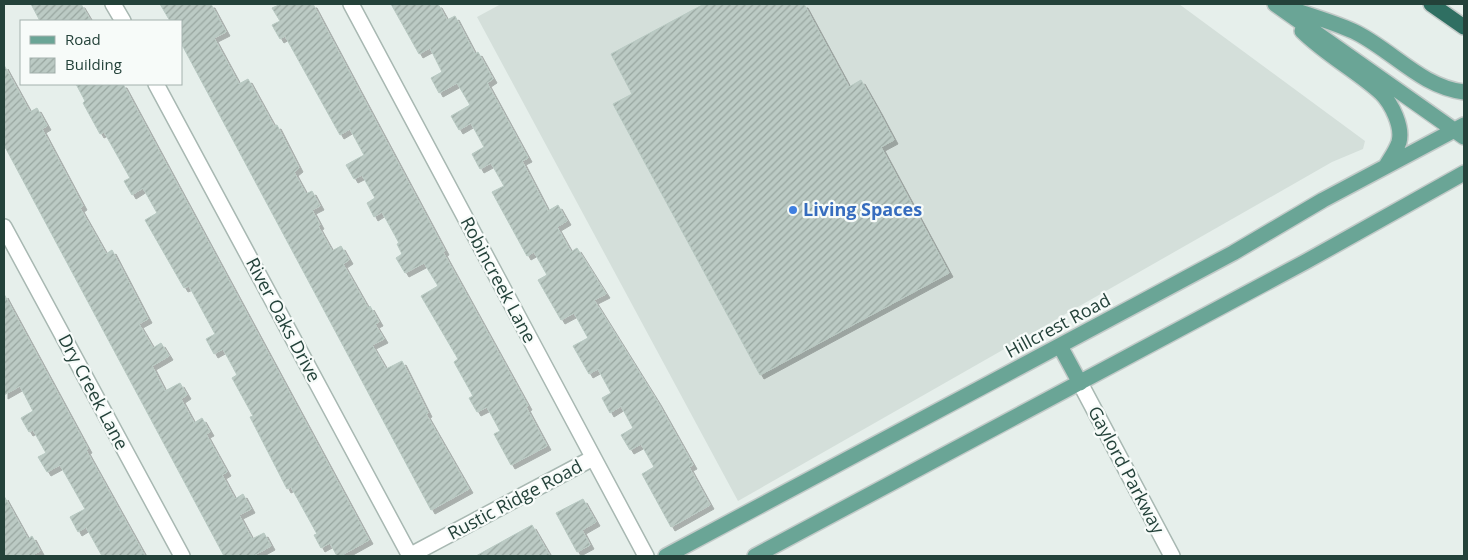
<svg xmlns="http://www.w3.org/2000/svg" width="1468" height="560" font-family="'Open Sans',sans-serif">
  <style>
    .built { fill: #d4dfda }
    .building { fill: url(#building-hatch); stroke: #b8c9c2; filter: url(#shadow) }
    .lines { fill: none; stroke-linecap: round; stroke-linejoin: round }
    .minor-casing { stroke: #a8b8b2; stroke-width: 18 }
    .major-casing { stroke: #c2cac8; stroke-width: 18 }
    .highway-casing { stroke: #c2cac8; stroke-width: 18 }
    .minor { stroke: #fff; stroke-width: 15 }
    .major { stroke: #6aa596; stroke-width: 15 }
    .highway { stroke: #2f6f62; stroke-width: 15 }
    .shop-dot { fill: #3f7fe0; stroke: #f7fbf9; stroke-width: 2 }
    .labels { text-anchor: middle; stroke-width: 4.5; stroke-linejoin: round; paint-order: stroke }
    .shop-label { font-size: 18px; font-weight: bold; fill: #366cbe; stroke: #f7fbf9; text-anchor: start }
    .street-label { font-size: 18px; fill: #24423a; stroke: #f7fbf9 }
  </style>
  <defs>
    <pattern id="building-hatch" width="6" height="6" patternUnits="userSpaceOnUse" patternTransform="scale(1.25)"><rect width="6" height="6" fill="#bbcac4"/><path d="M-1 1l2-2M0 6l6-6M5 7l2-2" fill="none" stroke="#98a6a0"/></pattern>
    <filter id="shadow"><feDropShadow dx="4" dy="4" stdDeviation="0" flood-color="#0004"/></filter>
  </defs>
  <rect width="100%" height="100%" fill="#e6efeb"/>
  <path class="built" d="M501,4H1179L1365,141L1363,149L1332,162L738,501L477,17Z"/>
  <path class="building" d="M31,4H81L91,21H40Z
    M160,4H211L226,32L214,38L239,84L248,79L274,126L277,125L299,168L294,172L306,194L312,191L320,206L312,210L320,225L318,226L332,251L341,246L349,260L343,264L368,308L370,306L379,322L375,324L384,339L372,345L386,369L402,361L428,413L426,414L469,489L431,510L181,43V21H170Z
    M281,4H313L445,251L443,252L528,406L526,407L547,446L511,465L494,434L500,431L487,407L477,412L469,398L473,396L454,362L458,359L421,296L438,286L424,263L405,273L396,258L402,254L397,244L399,243L382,212L374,217L367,203L375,198L362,175L354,179L346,165L364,155L350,129L340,135L285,36L280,39L272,25L280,21L272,8Z
    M391,4H438L447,20L455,16L475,54L478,52L493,79L487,83L528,158L522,161L548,211L558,205L567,221L557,227L571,252L577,248L606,294L594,300L657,401L693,465L689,467L710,505L671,527L642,474L654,467L641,444L630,450L621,435L633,428L621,406L610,413L602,398L611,393L598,369L589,374L573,346L588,338L574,313L561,320L538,280L547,275L534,252L527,256L492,192L504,186L491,163L480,169L472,154L484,147L471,123L459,130L451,116L470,105L457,83L439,93L431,78L442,72L430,48L419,54Z
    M704,4H804L849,87L861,80L878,110L894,140L881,147L949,273L760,375L613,104L632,94L611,54Z
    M4,65L30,112L37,108L47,126L42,129L83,206L80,208L106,254L112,250L148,319L139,324L153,348L161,343L169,356L152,366L165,391L180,383L187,395L181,399L194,423L202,418L210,432L206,434L227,472L222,475L235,499L243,494L251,509L239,515L252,539L264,533L271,546L253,556H224L4,145Z
    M76,84H123L369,540L340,556H337L330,543L321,548L314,535L317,534L291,487L287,489L250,417L253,416L232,378L237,375L223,349L214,354L206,339L215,334L189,286L184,288L145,220L157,213L143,188L132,195L124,181L130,178L104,132L100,134L83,103L85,101Z
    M4,294L88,449L86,450L145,556H102L86,527L78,532L70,517L85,509L60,465L47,472L38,457L46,453L33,430L29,432L21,418L33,411L20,386L4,395Z
    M4,496L28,539L32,536L40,551L31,556H4Z
    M583,499L596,522L582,530L590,545L577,552L556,513Z
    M532,525L550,556H476Z"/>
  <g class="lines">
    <defs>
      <path id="minor" d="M113,4L123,21
        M351,4L646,556
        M156,84L410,556
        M4,227L182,556
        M1080,383L1172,556
        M409,556L593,458"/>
      <path id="major" d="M1275,4L1464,137
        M1292,9C1313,17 1337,23 1357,33C1394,52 1422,87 1464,92
        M1302,31C1326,55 1357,71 1381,93C1392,104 1403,127 1399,142C1396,151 1390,159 1386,166
        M1060,346L1080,383
        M666,556L1233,253L1323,200L1464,125
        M755,556L1305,262L1464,173"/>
      <path id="highway" d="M1431,4L1464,27"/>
    </defs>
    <use href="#minor" class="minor-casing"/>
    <use href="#major" class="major-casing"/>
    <use href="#highway" class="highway-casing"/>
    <use href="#minor" class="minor"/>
    <use href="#major" class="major"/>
    <use href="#highway" class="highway"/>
  </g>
  <circle class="shop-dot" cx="793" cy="210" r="5"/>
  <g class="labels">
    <g class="shop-label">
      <text x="803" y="216">Living Spaces</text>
    </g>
    <g class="street-label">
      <text transform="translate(498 280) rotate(62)" y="6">Robincreek Lane</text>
      <text transform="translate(283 320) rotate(62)" y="6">River Oaks Drive</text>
      <text transform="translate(1058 326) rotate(-28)" y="6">Hillcrest Road</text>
      <text transform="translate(93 392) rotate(62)" y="6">Dry Creek Lane</text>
      <text transform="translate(1126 470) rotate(62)" y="6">Gaylord Parkway</text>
      <text transform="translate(515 500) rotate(-28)" y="6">Rustic Ridge Road</text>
    </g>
  </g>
  <rect width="1468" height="560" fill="none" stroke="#24423a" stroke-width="10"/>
  <rect x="20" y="20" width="162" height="65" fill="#f7fbf9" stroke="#a3b1ad"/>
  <rect x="30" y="36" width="25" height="8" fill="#6aa596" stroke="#a3b1ad"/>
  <text x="65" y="45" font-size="15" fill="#24423a">Road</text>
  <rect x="30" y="58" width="25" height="15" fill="url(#building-hatch)" stroke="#a3b1ad"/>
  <text x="65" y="70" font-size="15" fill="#24423a">Building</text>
</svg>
